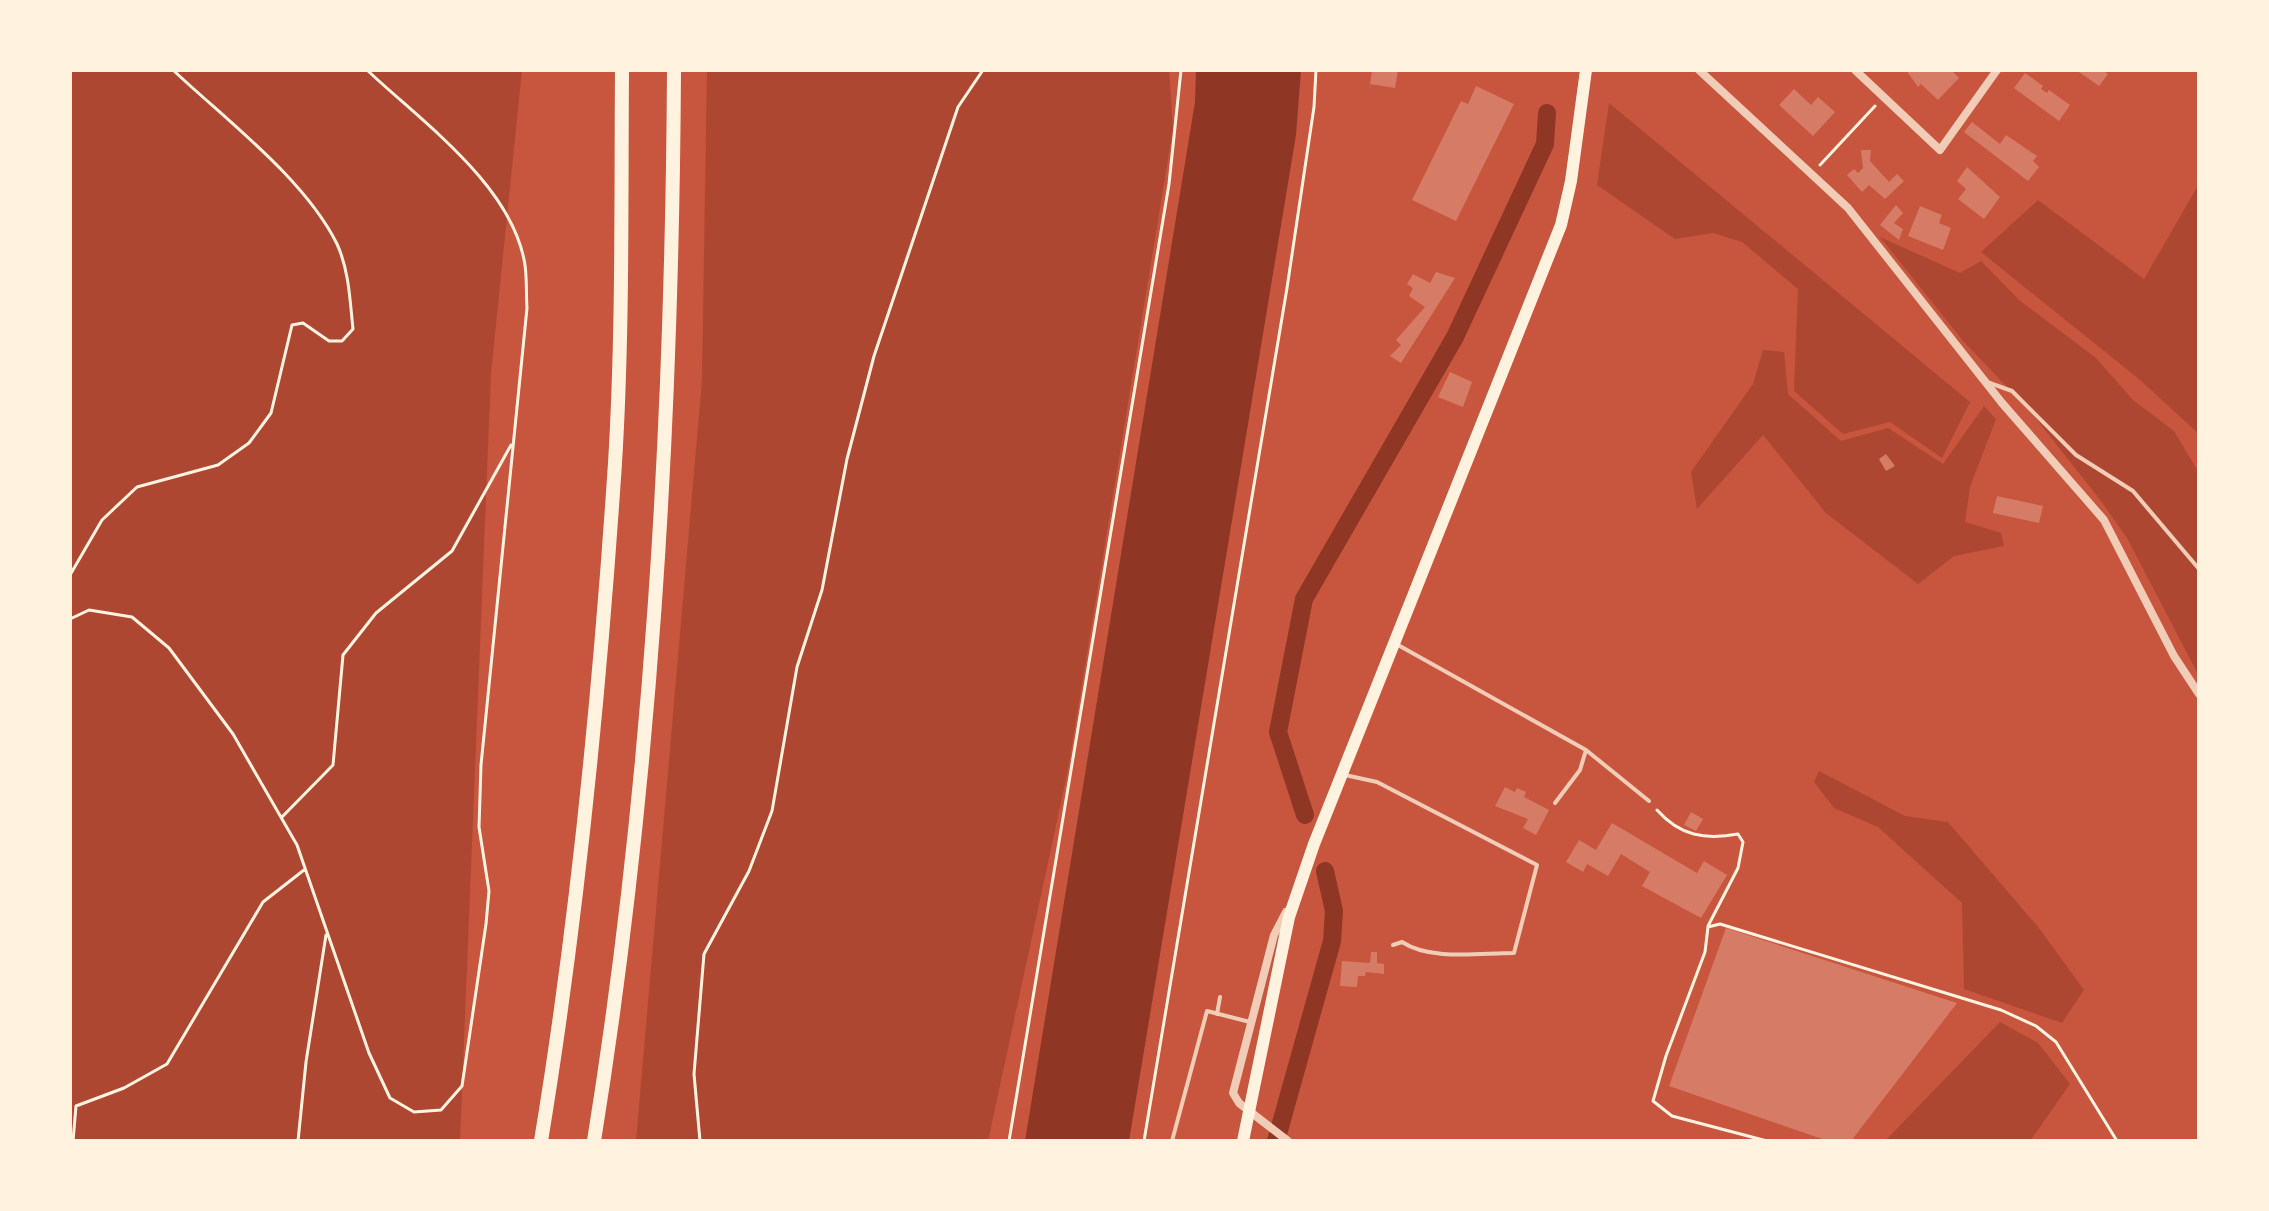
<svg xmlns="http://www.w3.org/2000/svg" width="2269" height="1211" font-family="Arial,sans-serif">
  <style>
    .green { fill: #ae4732 }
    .water { fill: #8f3625 }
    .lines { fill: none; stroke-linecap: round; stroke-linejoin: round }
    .canal { stroke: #8f3625; stroke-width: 18 }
    .building { fill: #d67c66 }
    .path { stroke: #fff3e0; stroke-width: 3 }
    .service { stroke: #f1ccb7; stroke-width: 4 }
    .minor { stroke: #f1ccb7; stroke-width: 8 }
    .primary { stroke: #fff3e0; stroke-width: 12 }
    .motorway { stroke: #fff3e0; stroke-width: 14 }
  </style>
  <rect width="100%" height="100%" fill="#c8553d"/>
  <path class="green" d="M70,70H522L491,373L460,1141H70Z
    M707,70H1169L1173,129L1068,770L988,1141H636L702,380Z
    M1609,103L1970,402L1942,458L1890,422L1843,434L1794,391L1798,289L1742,242L1713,233L1675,239L1597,185Z
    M2199,184V434L2140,380L1981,252L2038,200L2144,279Z
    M1880,237L1960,273L1981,261L2019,300L2096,358L2133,400L2174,431L2199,473V676L2127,538L2101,501L2031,412L1964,342Z
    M1763,350L1784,352L1788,394L1841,441L1888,428L1943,464L1984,406L1996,419L1970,487L1965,522L2001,533L2004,546L1954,556L1918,584L1826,513L1763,435L1697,509L1691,472L1753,384Z
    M1819,771L1905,816L1948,822L2039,928L2084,990L2062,1023L1964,989L1962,903L1878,827L1834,808L1814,782Z
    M2000,1022L2038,1043L2070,1084L2030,1141H1885Z"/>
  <path class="water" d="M1196,70H1301L1296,135L1129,1141H1025L1195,102Z"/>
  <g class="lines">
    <path class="canal" d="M1305,815L1278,732L1304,599L1455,337L1545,144L1547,113
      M1276,1141L1332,941L1334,911L1325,871"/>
  </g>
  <path class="building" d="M1372,70H1398L1395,88L1370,84Z
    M1906,70H1951L1959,78L1938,100L1921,84L1918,87Z
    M2076,70H2102L2108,74L2099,86Z
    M2025,73L2043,86L2041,89L2047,93L2049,90L2070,105L2059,121L2014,88Z
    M1476,86L1514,104L1456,221L1412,200L1461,101L1468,104Z
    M1794,89L1811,105L1818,97L1835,112L1813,136L1779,105Z
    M1972,122L2000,144L2006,135L2037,156L2033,161L2039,167L2028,181L1964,132Z
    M1861,150H1871L1870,161L1889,182L1897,174L1904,181L1885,199L1869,185L1862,192L1847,175L1854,169L1858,173L1863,168Z
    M1967,167L2000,197L1984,219L1958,199L1966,189L1957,181Z
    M1896,205L1903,213L1894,223L1903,229L1899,240L1880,225Z
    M1920,206L1942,215L1939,223L1951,228L1943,250L1908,236Z
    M1436,272L1455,278L1401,363L1390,356L1401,345L1396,340L1425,307L1409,296L1413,288L1407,284L1413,274L1430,283Z
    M1450,372L1472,382L1463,407L1438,397Z
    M1886,454L1895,466L1886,471L1879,459Z
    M1997,496L2043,506L2039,523L1993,513Z
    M1505,787L1515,792L1517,788L1526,792L1524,797L1549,810L1536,835L1523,828L1528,819L1495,806Z
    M1691,812L1703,819L1696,831L1684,825Z
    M1612,823L1697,873L1704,861L1727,875L1701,918L1642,886L1650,872L1621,854L1608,876L1587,864L1583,872L1566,862L1579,840L1596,850Z
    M1726,928L1957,1003L1851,1141H1828L1669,1086Z
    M1371,952H1377V963L1384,964V974L1366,972L1365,976H1358L1357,987L1340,986L1342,961L1370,963Z"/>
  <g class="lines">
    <path class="path" d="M1820,165L1875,106
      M70,575L102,520L137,487L218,465L249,443L271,413L292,325L303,323L329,341H342L353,329C350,301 349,270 337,244C305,179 226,120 173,70
      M70,619L89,610L132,617L169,648L233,734L297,845L369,1053L390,1098L414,1112L441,1110L462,1086L486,924L489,891L479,827L481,765L527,308C526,294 527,279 525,265C513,186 422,122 367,70
      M1657,810C1680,836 1705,840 1738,834L1743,842L1738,868L1708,926
      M282,817L333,765L343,655L376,613L452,551L511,445
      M73,1141L76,1106L124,1088L167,1064L263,902L304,870
      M298,1141L306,1062L326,935
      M700,1141L694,1074L704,954L749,871L772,811L797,667L822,590L847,459L874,356L958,107L983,70
      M1009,1141L1169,184L1181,70
      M1144,1141L1287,288L1314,107L1316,70
      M1767,1141L1672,1116L1653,1101L1666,1056L1705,952L1708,927L1720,924L2001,1010L2036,1026L2056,1042L2117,1141"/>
    <path class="service" d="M1987,382L2012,391L2076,455L2133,491L2199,569
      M1398,645L1586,750L1649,801
      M1345,775L1377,782L1537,865L1514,953C1479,953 1431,961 1402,942L1393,945
      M1555,803L1580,770L1586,750
      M1217,1014L1220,997
      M1172,1141L1207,1011L1250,1022"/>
    <path class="minor" d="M1699,70L1848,208L2002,403L2104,520L2174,656L2199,694
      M1855,70L1940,150L1997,70
      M1286,912L1274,935L1233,1093L1239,1103L1288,1141"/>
    <path class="primary" d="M1243,1141L1289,917L1314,844L1561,225L1571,181L1586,70"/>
    <path class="motorway" d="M541,1141C578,917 600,689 615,463C623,332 621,200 622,70
      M594,1141C651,787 672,428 674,70"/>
  </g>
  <rect width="2269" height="1211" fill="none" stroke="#fff3e0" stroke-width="144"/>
</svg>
